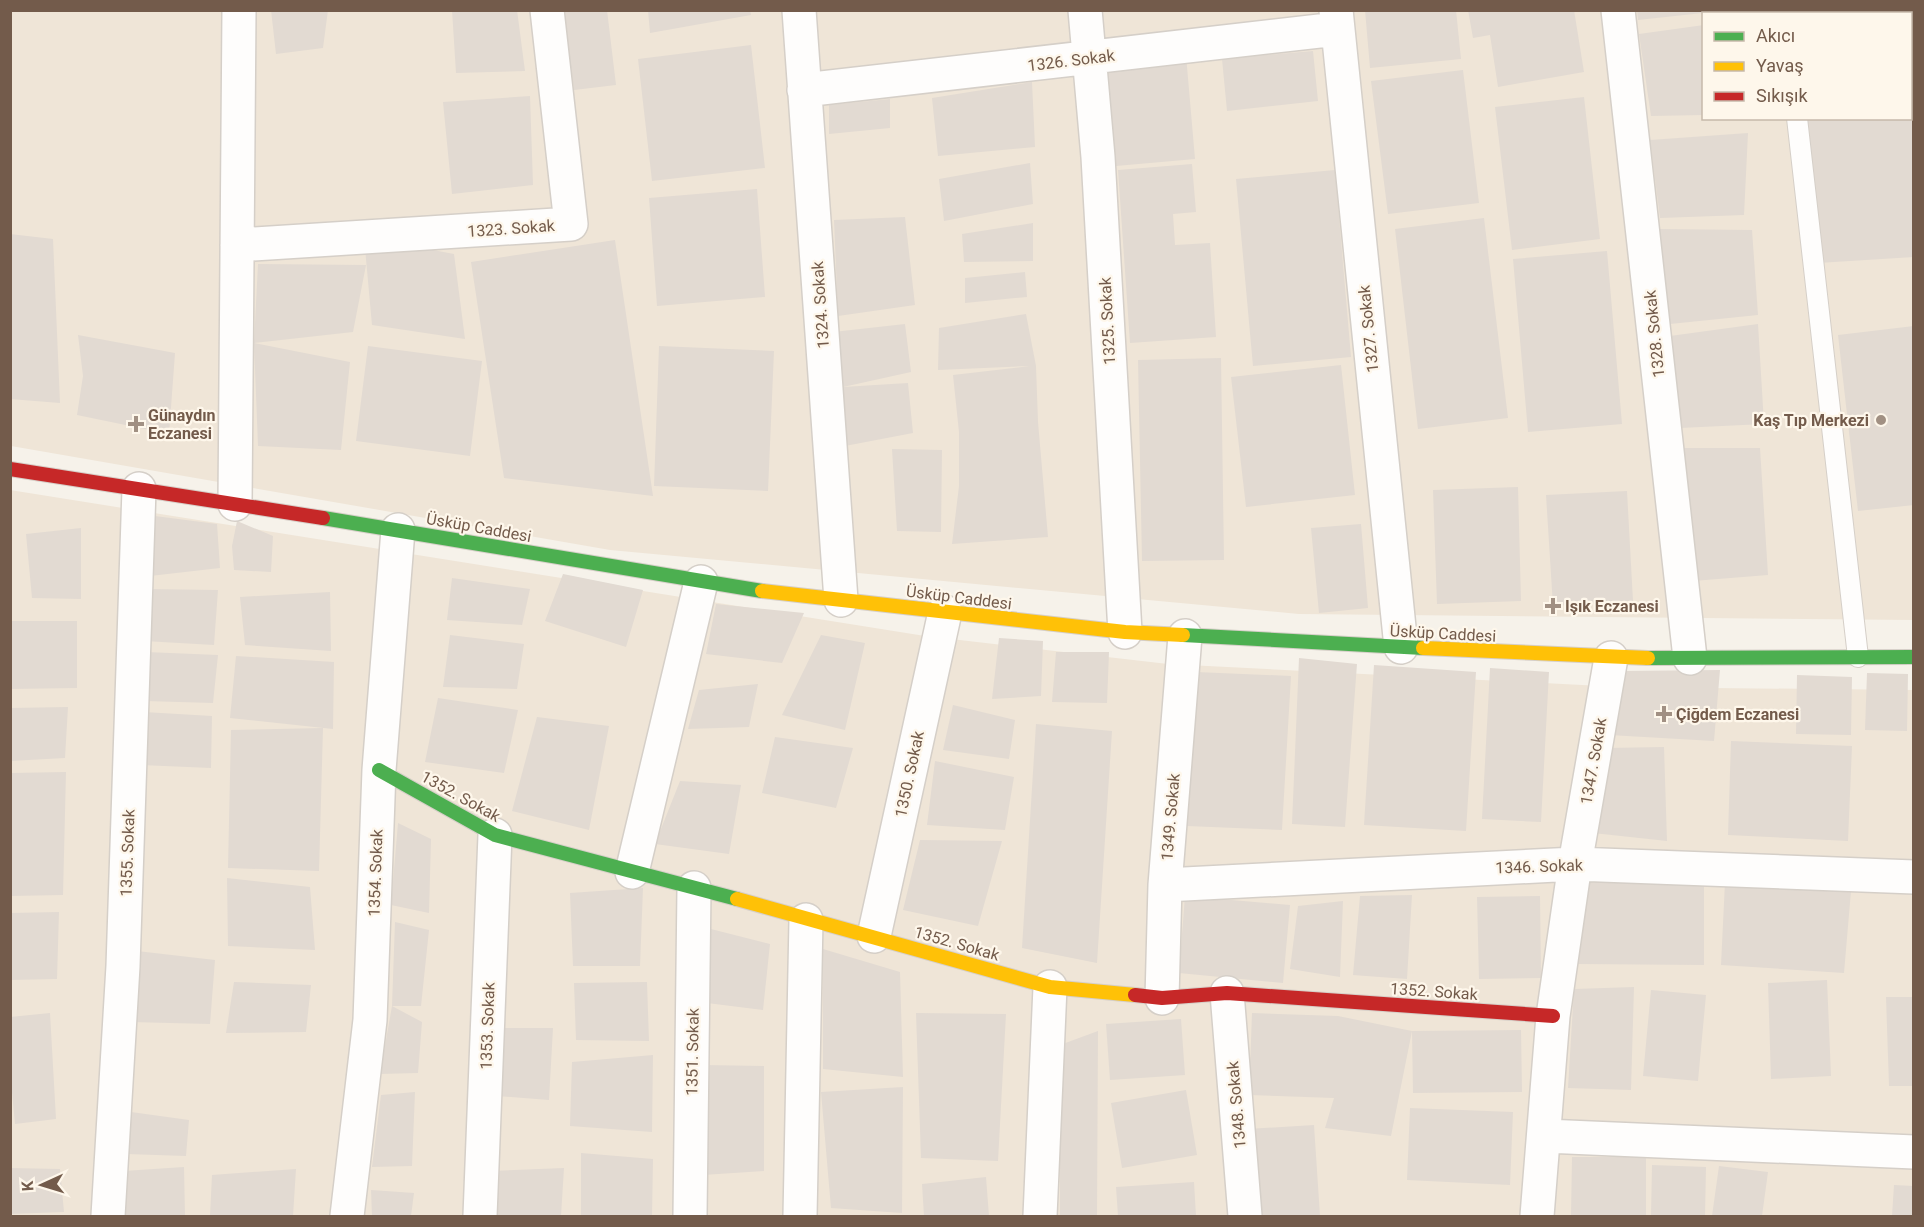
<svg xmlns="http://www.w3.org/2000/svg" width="1924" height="1227" font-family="Roboto,sans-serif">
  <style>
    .residential { fill: #efe5d7; fill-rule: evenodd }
    .building { fill: #e2dad2 }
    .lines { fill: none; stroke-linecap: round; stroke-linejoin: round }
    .lane-casing { stroke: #d5cfc8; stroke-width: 22 }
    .street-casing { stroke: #d5cfc8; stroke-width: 36 }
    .fast-casing { stroke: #d6cfc8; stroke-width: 16 }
    .slow-casing { stroke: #d6cfc8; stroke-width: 16 }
    .jam-casing { stroke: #d6cfc8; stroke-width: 16 }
    .lane { stroke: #fefdfc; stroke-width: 20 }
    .street { stroke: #fefdfc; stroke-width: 33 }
    .fast { stroke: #4caf50; stroke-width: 14 }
    .slow { stroke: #ffc107; stroke-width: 14 }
    .jam { stroke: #c62828; stroke-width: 14 }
    .poi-dot { fill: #a19083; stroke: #fef7eb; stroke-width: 2 }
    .labels { text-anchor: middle; stroke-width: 4.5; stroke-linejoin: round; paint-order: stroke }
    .street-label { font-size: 16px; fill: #735b4b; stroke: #fef7eb }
    .poi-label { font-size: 16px; font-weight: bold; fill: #735b4b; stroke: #fef7eb; text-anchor: start }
  </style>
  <rect width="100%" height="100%" fill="#f6f2ea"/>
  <path class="residential" d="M10,11H1913V620L1299,614L610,550L11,446ZM1704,14H1910V118H1704Z
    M10,490L925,636L1168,664L1621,687L1913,690V1216H11Z"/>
  <path class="building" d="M271,10H328L323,48L276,54Z
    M452,10H517L525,71L456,73Z
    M563,10H607L616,85L574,90Z
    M648,10H750L751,15L650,33Z
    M1365,10H1456L1461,59L1370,68Z
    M1468,10H1574L1584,72L1498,87L1490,35L1473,38Z
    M1637,10H1712V12L1638,20Z
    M1800,10H1914V90H1910V14H1800Z
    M1704,25V115L1651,116L1639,34Z
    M751,45L765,168L652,181L638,59Z
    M1313,51L1318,101L1227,111L1222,59Z
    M1186,55L1195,159L1116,166L1106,63Z
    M1463,70L1479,203L1388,214L1371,81Z
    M1032,82L1035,147L938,156L932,98Z
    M530,96L533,185L452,194L443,102Z
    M1584,97L1600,239L1512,250L1495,107Z
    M890,99V128L829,134V105Z
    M1910,99H1914V257L1818,263L1803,118H1910Z
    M1748,133L1744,215L1660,218L1650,140Z
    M1030,163L1033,204L944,221L939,179Z
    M1192,164L1196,212L1173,214L1175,245L1210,243L1216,337L1130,343L1118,170Z
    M1335,170L1351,357L1253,366L1236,179Z
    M757,189L765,297L657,306L649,198Z
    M905,217L915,305L838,316L834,220Z
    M1484,218L1508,418L1418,429L1395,229Z
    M1033,223V261L964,262L962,234Z
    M1658,229L1752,230L1758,315L1670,324Z
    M10,234L53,239L60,403L10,399Z
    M364,237L454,254L465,339L372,325Z
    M615,240L653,496L504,478L471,262Z
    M1607,251L1622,424L1528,432L1513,259Z
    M258,264L366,265L353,332L254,343Z
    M1025,272L1027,297L965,303V278Z
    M1026,314L1036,366L1038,422L1048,537L952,544L959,486V432L953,375L1030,366L938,370L939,328Z
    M905,324L911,372L843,387L908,383L913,433L845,446L843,387L833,332Z
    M1758,324L1764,424L1680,428L1670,336Z
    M1914,326V505L1858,511L1838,335Z
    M78,335L175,353L169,434L77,415L83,376Z
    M254,343L350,362L341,450L258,446Z
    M368,346L482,361L470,456L356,441Z
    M659,346L774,351L768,491L654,486Z
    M1221,358L1224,560L1142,561L1138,360Z
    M1341,365L1355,495L1246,507L1231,377Z
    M1678,448H1760L1768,575L1693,581Z
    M892,449L942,450L941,532L897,531Z
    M1518,487L1521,601L1437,604L1433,490Z
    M1627,491L1633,601L1553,606L1546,495Z
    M147,515L217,524L220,568L150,576Z
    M237,521L273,536L271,572L234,570L232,546Z
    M1361,524L1368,608L1319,613L1311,528Z
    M81,528V599L32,598L26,534Z
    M563,574L643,590L626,647L545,621Z
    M452,578L530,589L522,625L447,620Z
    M146,589L218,590L214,645L144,641Z
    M330,592L331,651L245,645L240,597Z
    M716,604L804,613L782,663L706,654Z
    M10,621H77V688L10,689Z
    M450,635L524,644L517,689L443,687Z
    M821,635L865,643L845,730L782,715Z
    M999,638L1043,641L1041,696L992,699Z
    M146,652L218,655L213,703L145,701Z
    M1056,652H1109L1107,703L1052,702Z
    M236,656L334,662L333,729L230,718Z
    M1299,658L1357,664L1345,827L1292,824Z
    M1374,665L1476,672L1466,831L1364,825Z
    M1490,668L1549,672L1541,822L1482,819Z
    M1720,670L1714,741L1609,735L1620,671Z
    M1196,672L1291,676L1282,830L1187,826Z
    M1867,673L1908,674L1907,731L1865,730Z
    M1797,675L1852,677L1851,735L1796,734Z
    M758,684L749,727L688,729L699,690Z
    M438,698L518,710L504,773L425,762Z
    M953,705L1015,720L1009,759L943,750Z
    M68,707L65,758L10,761V708Z
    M144,712L212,716L211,768L141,765Z
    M537,717L609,726L589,830L512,811Z
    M1036,724L1112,731L1097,963L1022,948Z
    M323,728L319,871L228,868L231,730Z
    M775,737L853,748L836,808L762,793Z
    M1731,741L1852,746L1848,841L1728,835Z
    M1664,747L1667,841L1593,833L1607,748Z
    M935,761L1014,777L1005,830L927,825Z
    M66,772L63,895L10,896V773Z
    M680,781L741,785L729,854L655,844Z
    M398,823L431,839L429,913L391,905Z
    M920,840L1002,841L978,926L903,910Z
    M227,878L310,887L315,950L228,946Z
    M1588,882L1704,885V965L1577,964Z
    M1725,882L1851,891L1844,973L1721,965Z
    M643,888L640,966H573L570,893Z
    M1412,895L1407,979L1353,975L1360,896Z
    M1185,896L1290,905L1283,983L1179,973Z
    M1540,896L1541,978L1479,979L1477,897Z
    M1343,901L1340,977L1290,969L1298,906Z
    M59,912L57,979L10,980V913Z
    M395,922L429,930L421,1006H392L422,1022L418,1073L380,1074L392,1006Z
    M707,928L770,944L763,1010L707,1003Z
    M823,949L900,972L903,1077L823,1069Z
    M137,951L215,960L210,1024L130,1022Z
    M1827,980L1831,1076L1771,1079L1768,983Z
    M234,982L311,985L306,1032L226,1033Z
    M647,982L649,1041L576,1040L574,983Z
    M1634,987L1631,1090L1568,1088L1574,989Z
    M1651,990L1706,995L1698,1081L1643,1076Z
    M1886,997H1914V1086H1889Z
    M50,1013L56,1119L15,1124L10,1071V1017Z
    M916,1013L1006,1014L998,1161L921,1158Z
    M1252,1013L1338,1016L1412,1031L1391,1136L1325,1128L1334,1098L1249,1095Z
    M1181,1019L1185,1075L1110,1080L1106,1024Z
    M502,1028H553L549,1100L484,1095Z
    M1521,1030L1522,1092L1413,1093L1412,1031Z
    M1098,1031L1097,1216H1060V1045Z
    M653,1055L652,1132L570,1126L572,1062Z
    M703,1065L764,1066V1171L703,1175Z
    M903,1087L902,1213L831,1208L821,1092Z
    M1186,1090L1197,1155L1122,1168L1111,1103Z
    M415,1092L412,1166L372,1167L381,1095Z
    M1410,1108L1513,1112L1510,1185L1407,1180Z
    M131,1112L189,1120L186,1156L126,1154Z
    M1314,1125L1320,1216H1253L1247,1129Z
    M581,1153L653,1159L652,1216H581Z
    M1572,1157H1646V1216H1571Z
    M1652,1165L1706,1167L1705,1216H1651Z
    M1719,1166L1768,1172L1762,1216H1712Z
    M184,1167L185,1216H109L124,1171Z
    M10,1168L60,1169L64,1212L10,1214Z
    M564,1168L561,1216H489L492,1171Z
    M296,1169L293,1216H210L212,1175Z
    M986,1177L989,1216H924L922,1184Z
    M1194,1182L1196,1216H1118L1116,1187Z
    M1894,1185L1914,1186V1216H1892Z
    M371,1190L414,1193L411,1216H372Z"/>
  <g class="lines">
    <defs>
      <path id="lane" d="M1785,10L1786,14
        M1797,118L1858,657"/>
      <path id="street" d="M799,10L841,600
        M1085,10L1098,157L1125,632
        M1336,10L1401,647
        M1618,10L1690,658
        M804,90L1337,29
        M237,245L571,224L547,10
        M235,504L239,10
        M632,872L701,582
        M1165,885L1575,864L1914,877
        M874,936L945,612
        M1227,993L1245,1216
        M1162,998L1165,885L1185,636
        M1545,1136L1914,1152
        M108,1216L123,966L139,489
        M347,1216L370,1020L379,770L398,530
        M480,1216L495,835
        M690,1216L694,888
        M800,1216L806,920
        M1040,1216L1050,987
        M1537,1216L1553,1016L1575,864L1611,658"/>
      <path id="fast" d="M323,518L762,591
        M1183,635L1423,648
        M1648,658L1914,657
        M379,770L495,835L737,899"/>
      <path id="slow" d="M762,591L1125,632L1183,635
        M1423,648L1648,658
        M737,899L1050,987L1135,995"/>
      <path id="jam" d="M10,469L323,518
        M1135,995L1162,998L1227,993L1553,1016"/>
    </defs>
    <use href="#lane" class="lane-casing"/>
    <use href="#street" class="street-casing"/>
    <use href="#fast" class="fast-casing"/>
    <use href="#slow" class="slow-casing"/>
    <use href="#jam" class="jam-casing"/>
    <use href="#lane" class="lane"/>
    <use href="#street" class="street"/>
    <use href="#fast" class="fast"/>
    <use href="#slow" class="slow"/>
    <use href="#jam" class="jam"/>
  </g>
  <g class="poi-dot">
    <circle cx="1881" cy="420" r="6"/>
    <path d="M133 415h6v6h6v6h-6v6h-6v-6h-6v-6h6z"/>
    <path d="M1550 597h6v6h6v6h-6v6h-6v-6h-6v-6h6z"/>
    <path d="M1661 705h6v6h6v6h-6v6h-6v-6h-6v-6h6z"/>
  </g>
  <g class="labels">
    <g class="street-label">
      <text transform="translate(1071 60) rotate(-7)" y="6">1326. Sokak</text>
      <text transform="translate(511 228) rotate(-4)" y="6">1323. Sokak</text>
      <text transform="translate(820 305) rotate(-94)" y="6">1324. Sokak</text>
      <text transform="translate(1107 321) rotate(-93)" y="6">1325. Sokak</text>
      <text transform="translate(1368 329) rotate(-96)" y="6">1327. Sokak</text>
      <text transform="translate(1654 334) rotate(-96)" y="6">1328. Sokak</text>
      <text transform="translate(479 527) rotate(10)" y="6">Üsküp Caddesi</text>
      <text transform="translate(959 597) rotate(7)" y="6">Üsküp Caddesi</text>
      <text transform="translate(1443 633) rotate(3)" y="6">Üsküp Caddesi</text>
      <text transform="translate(1593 761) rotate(-80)" y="6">1347. Sokak</text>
      <text transform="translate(909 774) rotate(-78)" y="6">1350. Sokak</text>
      <text transform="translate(461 796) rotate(29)" y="6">1352. Sokak</text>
      <text transform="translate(1170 817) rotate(-85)" y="6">1349. Sokak</text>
      <text transform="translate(127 853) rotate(-88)" y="6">1355. Sokak</text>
      <text transform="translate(1539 866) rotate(-2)" y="6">1346. Sokak</text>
      <text transform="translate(375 873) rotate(-88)" y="6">1354. Sokak</text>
      <text transform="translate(957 943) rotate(16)" y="6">1352. Sokak</text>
      <text transform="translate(1434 991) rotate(4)" y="6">1352. Sokak</text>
      <text transform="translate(487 1026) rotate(-88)" y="6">1353. Sokak</text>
      <text transform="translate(692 1052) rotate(-89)" y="6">1351. Sokak</text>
      <text transform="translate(1236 1105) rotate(-95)" y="6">1348. Sokak</text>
    </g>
    <g class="poi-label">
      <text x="148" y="421">Günaydın<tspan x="148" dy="18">Eczanesi</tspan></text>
      <text x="1869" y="426" text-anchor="end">Kaş Tıp Merkezi</text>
      <text x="1565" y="612">Işık Eczanesi</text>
      <text x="1676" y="720">Çiğdem Eczanesi</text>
    </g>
  </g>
  <rect width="1924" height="1227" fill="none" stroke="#735b4b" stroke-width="24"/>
  <rect x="1702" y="12" width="210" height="108" fill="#fef7eb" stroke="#c6b9ab" stroke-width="1.5"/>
  <rect x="1714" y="32" width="30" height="9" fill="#4caf50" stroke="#c6b9ab" stroke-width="1.5"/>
  <text x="1756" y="42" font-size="18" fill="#735b4b">Akıcı</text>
  <rect x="1714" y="62" width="30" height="9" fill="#ffc107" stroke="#c6b9ab" stroke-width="1.5"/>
  <text x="1756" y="72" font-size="18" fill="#735b4b">Yavaş</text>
  <rect x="1714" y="92" width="30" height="9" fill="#c62828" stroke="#c6b9ab" stroke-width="1.5"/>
  <text x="1756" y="102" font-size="18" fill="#735b4b">Sıkışık</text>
  <g transform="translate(42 1185) rotate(266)" stroke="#fef7eb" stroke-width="4.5" paint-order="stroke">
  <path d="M0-4.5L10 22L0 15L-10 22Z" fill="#735b4b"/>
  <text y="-9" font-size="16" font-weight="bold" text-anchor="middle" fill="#735b4b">K</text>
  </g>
</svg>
